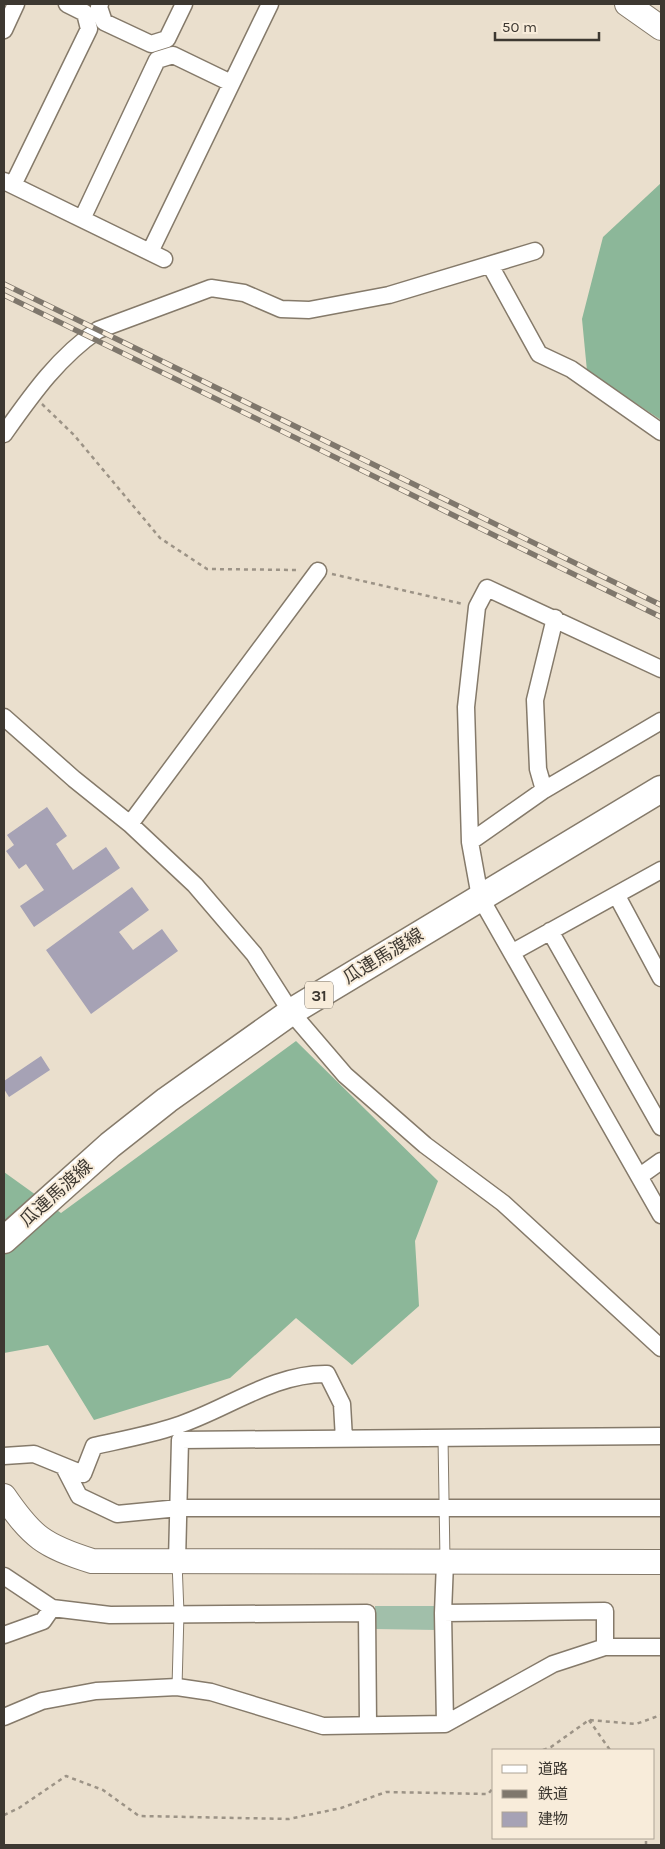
<svg xmlns="http://www.w3.org/2000/svg" width="665" height="1849" font-family="Karla,'Noto Sans JP',sans-serif">
  <style>
    .green { fill: #a1bfaa }
    .forest { fill: #8cb799 }
    .building { fill: #a6a2b5 }
    .lines { fill: none; stroke-linecap: round; stroke-linejoin: round }
    .lane-casing { stroke: #857a6a; stroke-width: 11 }
    .street-casing { stroke: #857a6a; stroke-width: 19 }
    .secondary-casing { stroke: #857a6a; stroke-width: 26 }
    .primary-casing { stroke: #857a6a; stroke-width: 29 }
    .path { stroke: #9c9386; stroke-width: 2.5; stroke-dasharray: 4 4; stroke-linecap: butt }
    .lane { stroke: #fff; stroke-width: 9 }
    .street { stroke: #fff; stroke-width: 16 }
    .secondary { stroke: #fff; stroke-width: 24 }
    .primary { stroke: #fff; stroke-width: 26 }
    .rail-casing { stroke: #7f776c; stroke-width: 5.5 }
    .rail { stroke: #f8ecda; stroke-width: 4; stroke-dasharray: 11; stroke-linecap: butt }
    .labels { text-anchor: middle; stroke-width: 4; stroke-linejoin: round; paint-order: stroke }
    .shield { fill: #f8ecda; stroke: #756e64; stroke-width: 1 }
    .shield-label { font-size: 16px; font-weight: bold; fill: #3d3831 }
    .street-label { font-size: 18px; fill: #3d3831; stroke: #f8ecda }
  </style>
  <rect width="100%" height="100%" fill="#eadfcd"/>
  <path class="green" d="M375,1606H438L437,1630L375,1629Z"/>
  <path class="forest" d="M661,183V420L587,371L582,319L603,237Z
    M296,1041L438,1181L415,1241L419,1306L352,1365L296,1318L230,1378L94,1420L48,1345L4,1353V1172L61,1213Z"/>
  <path class="building" d="M47,807L67,836L56,844L73,870L106,847L120,868L34,927L20,906L44,890L26,864L19,869L6,851L14,845L7,835Z
    M132,887L149,910L119,932L133,950L162,929L178,951L91,1014L46,950Z
    M41,1056L50,1070L9,1097L4,1089V1081Z"/>
  <g class="lines">
    <defs>
      <path id="lane" d="M443,1438L445,1560
        M177,1687L179,1613L177,1562"/>
      <path id="street" d="M100,4L99,7L104,22L151,44L167,39L184,4
        M4,30L16,4
        M4,181L164,259
        M13,185L89,29L85,13L67,4
        M82,219L157,60L173,55L231,83
        M150,252L270,4
        M490,265L539,354L571,369L661,432
        M4,434C31,396 58,357 98,330L211,288L244,293L281,309L309,310L389,295L535,251
        M661,669L487,588L477,607L466,707L470,842L480,897L661,1215
        M4,717L74,779L130,824L195,885L254,954L291,1012L345,1075L425,1145L503,1203L661,1348
        M544,790L538,769L535,700L555,618
        M130,824L318,571
        M470,842L544,790L661,721
        M617,896L661,978
        M550,931L661,1127
        M513,952L661,870
        M640,1176L661,1161
        M4,1456L34,1454L83,1474L94,1446C121,1440 149,1435 176,1426C226,1410 273,1373 327,1374L342,1404L344,1439
        M64,1467L79,1496L117,1514L179,1508H661
        M177,1561L180,1440L661,1436
        M4,1576L52,1608L110,1615L367,1613L368,1724
        M443,1613L605,1611V1647
        M4,1635L43,1621L52,1608
        M4,1717L42,1701L96,1691L177,1687L211,1692L323,1726L445,1724L553,1664L605,1647H661
        M445,1724L443,1613L445,1562"/>
      <path id="secondary" d="M627,4L661,28
        M4,1496C32,1537 44,1546 92,1561L661,1562"/>
      <path id="primary" d="M4,1240L110,1145L167,1100L291,1012L661,789"/>
    </defs>
    <use href="#lane" class="lane-casing"/>
    <use href="#street" class="street-casing"/>
    <use href="#secondary" class="secondary-casing"/>
    <use href="#primary" class="primary-casing"/>
    <path class="path" d="M42,404L74,435L160,538L207,569L299,570
      M332,574L463,604
      M589,1720L610,1750
      M543,1750L551,1747L589,1720L636,1724L661,1715
      M4,1815L19,1808L66,1776L103,1790L139,1816L289,1819L341,1808L386,1792L488,1794L494,1787
      M646,1845V1838"/>
    <use href="#lane" class="lane"/>
    <use href="#street" class="street"/>
    <use href="#secondary" class="secondary"/>
    <use href="#primary" class="primary"/>
    <defs>
      <path id="rail" d="M4,284L661,605
        M4,295L661,617"/>
    </defs>
    <use href="#rail" class="rail-casing"/>
    <use href="#rail" class="rail"/>
  </g>
  <g class="labels">
    <rect class="shield" x="305" y="981.5" width="28" height="27" rx="4"/>
    <g class="shield-label">
      <text x="319" y="1001">31</text>
    </g>
    <g class="street-label">
      <text transform="translate(383 956) rotate(-31)" y="6">瓜連馬渡線</text>
      <text transform="translate(56 1193) rotate(-42)" y="6">瓜連馬渡線</text>
    </g>
  </g>
  <rect width="665" height="1849" fill="none" stroke="#3d3831" stroke-width="10"/>
  <rect x="492" y="1749" width="162" height="90" fill="#f8ecda" stroke="#ada496"/>
  <rect x="502" y="1765" width="25" height="8" fill="#ffffff" stroke="#ada496"/>
  <text x="538" y="1774" font-size="15" fill="#3d3831">道路</text>
  <rect x="502" y="1790" width="25" height="8" fill="#7f776c" stroke="#ada496"/>
  <text x="538" y="1799" font-size="15" fill="#3d3831">鉄道</text>
  <rect x="502" y="1812" width="25" height="15" fill="#a6a2b5" stroke="#ada496"/>
  <text x="538" y="1824" font-size="15" fill="#3d3831">建物</text>
  <path d="M495 32v8h104v-8" fill="none" stroke="#3d3831" stroke-width="2.5"/>
  <text x="502" y="32" font-size="15" fill="#3d3831" stroke="#f8ecda" stroke-width="4" paint-order="stroke">50 m</text>
</svg>
